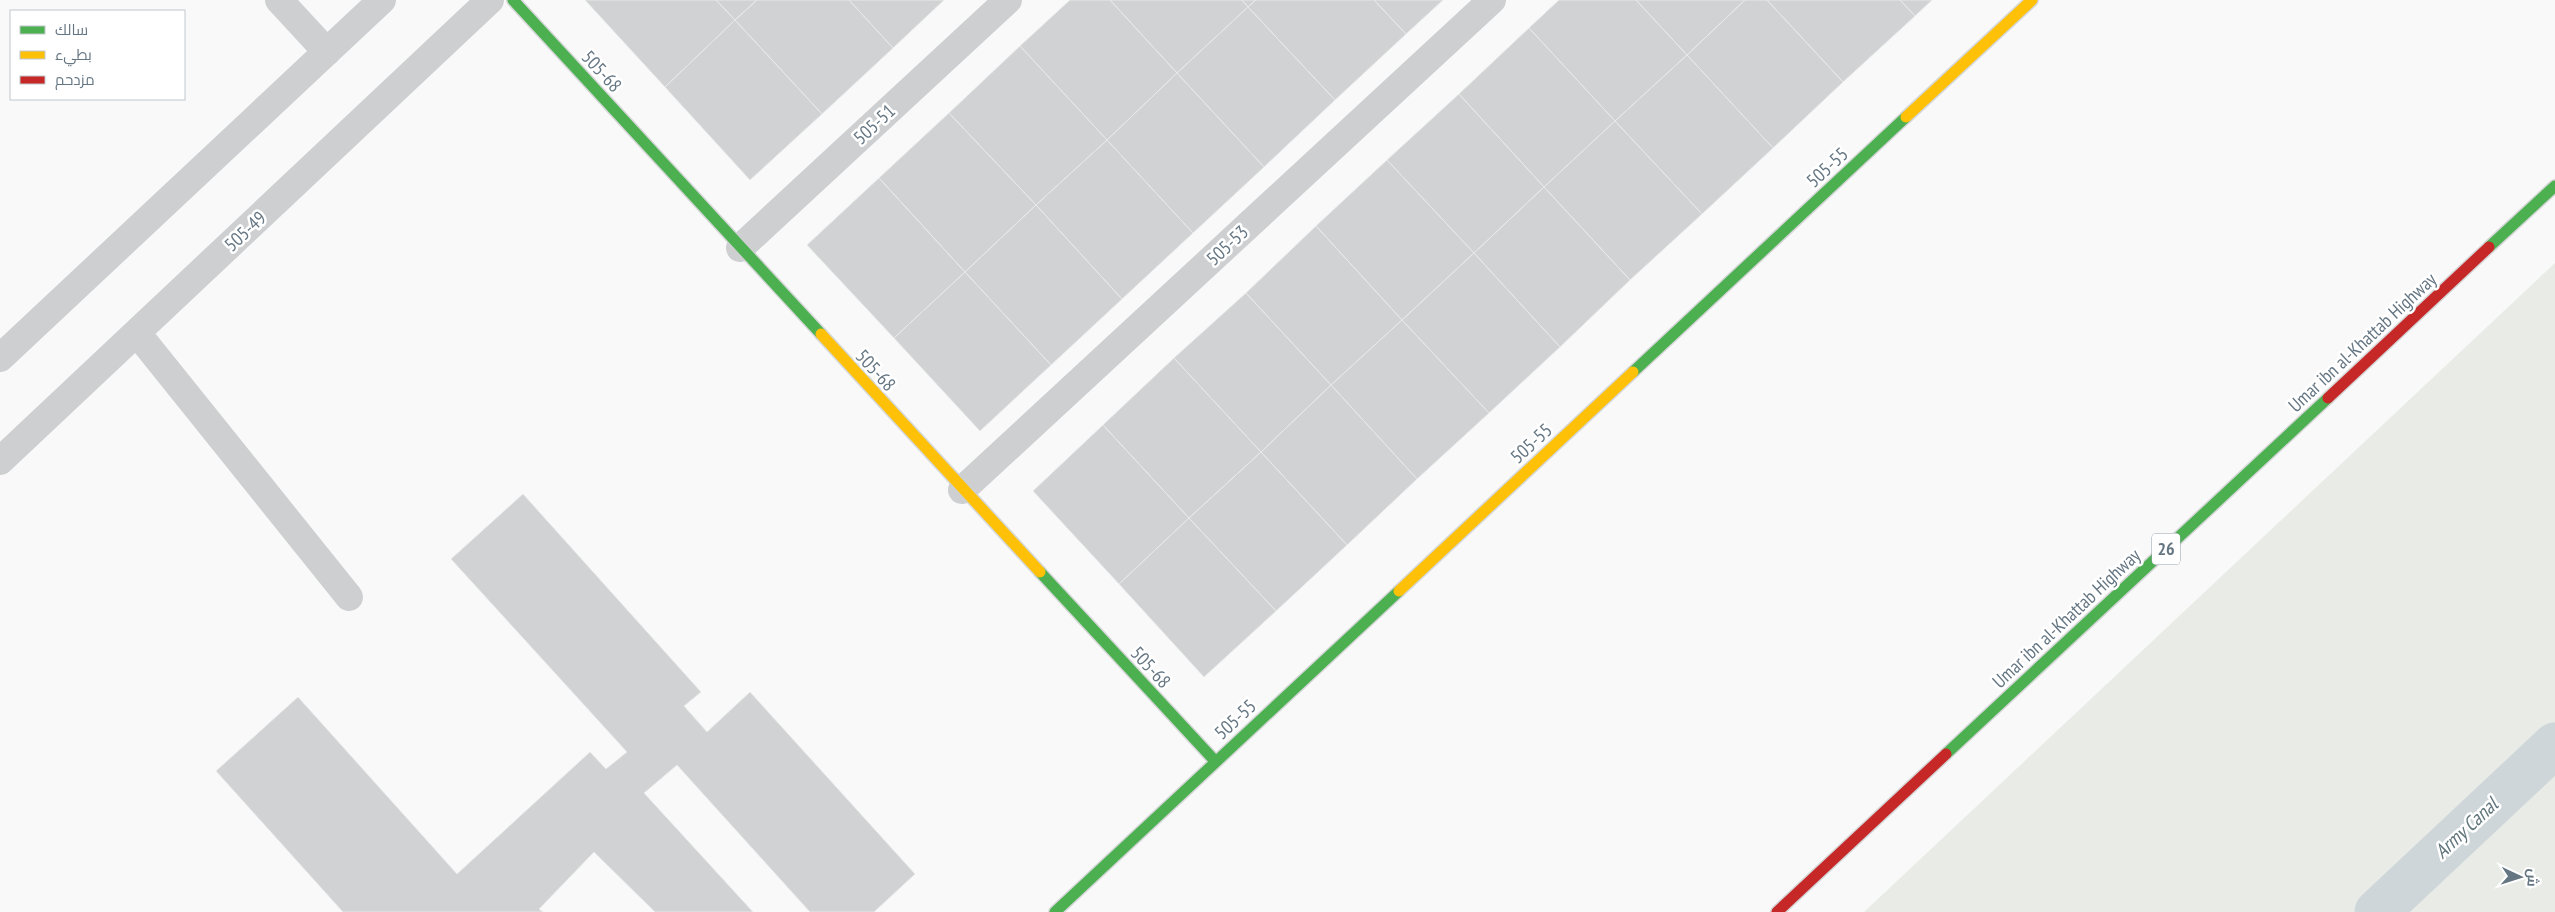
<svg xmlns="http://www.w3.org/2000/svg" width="2555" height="912" font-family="'PT Sans Narrow',Cairo,sans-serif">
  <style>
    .green { fill: #e8ebe6 }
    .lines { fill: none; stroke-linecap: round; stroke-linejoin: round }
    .canal { stroke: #ced6d9; stroke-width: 45 }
    .building { fill: #d0d2d3; stroke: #e8e8e8 }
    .fast-casing { stroke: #d5d6d7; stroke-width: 14 }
    .slow-casing { stroke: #d5d6d7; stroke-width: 14 }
    .jam-casing { stroke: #d5d6d7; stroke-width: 14 }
    .street { stroke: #cecfd0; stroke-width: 28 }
    .fast { stroke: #4caf50; stroke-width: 11 }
    .slow { stroke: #ffc107; stroke-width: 11 }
    .jam { stroke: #c62828; stroke-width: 11 }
    .labels { text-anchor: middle; stroke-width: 5; stroke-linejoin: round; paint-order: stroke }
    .shield { fill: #fff; stroke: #939fa8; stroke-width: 1 }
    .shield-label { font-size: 18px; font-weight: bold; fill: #657683 }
    .street-label { font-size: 19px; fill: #657683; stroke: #fff }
    .water-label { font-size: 20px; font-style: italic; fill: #60757c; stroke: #fff }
  </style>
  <rect width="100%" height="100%" fill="#f9f9f9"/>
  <path class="green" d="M2555,263V912H1864Z"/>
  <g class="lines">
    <path class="canal" d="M2377,912L2555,745"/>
  </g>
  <path class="building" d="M585,0H716L735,20L665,87Z
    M716,0H757L735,20Z
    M757,0H849L893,48L822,114L735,20Z
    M849,0H944L893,48Z
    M1070,0H1110L1177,73L1107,140L1020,46Z
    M1110,0H1242L1248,7L1177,73Z
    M1242,0H1256L1248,7Z
    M1256,0H1374L1406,34L1335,100L1248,7Z
    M1374,0H1443L1406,34Z
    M1559,0H1636L1687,55L1615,121L1529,28Z
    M1636,0H1745L1687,55Z
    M1745,0H1767L1843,82L1773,148L1687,55Z
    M1767,0H1900L1915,16L1843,82Z
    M1900,0H1932L1915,16Z
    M1248,7L1335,100L1264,167L1177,73Z
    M735,20L822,114L750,180L665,87Z
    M1529,28L1615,121L1544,187L1459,94Z
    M1020,46L1107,140L1036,205L949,113Z
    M1687,55L1773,148L1702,214L1615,121Z
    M1177,73L1264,167L1193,233L1107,140Z
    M1459,94L1544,187L1474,253L1387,160Z
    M949,113L1036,205L965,272L879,178Z
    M1615,121L1702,214L1630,280L1544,187Z
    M1107,140L1193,233L1122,299L1036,205Z
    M1387,160L1474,253L1402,320L1316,226Z
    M879,178L965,272L894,338L807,245Z
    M1544,187L1630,280L1560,347L1474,253Z
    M1036,205L1122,299L1051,365L965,272Z
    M1316,226L1402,320L1331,385L1246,293Z
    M1474,253L1560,347L1489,413L1402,320Z
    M965,272L1051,365L980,431L894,338Z
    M1246,293L1331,385L1261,452L1174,358Z
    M1402,320L1489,413L1417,479L1331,385Z
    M1174,358L1261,452L1189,518L1103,425Z
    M1331,385L1417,479L1347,545L1261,452Z
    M1103,425L1189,518L1119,584L1033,491Z
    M1261,452L1347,545L1276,611L1189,518Z
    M523,494L701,692L684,706L707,732L750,692L915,874L874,912H810L677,765L644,793L753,912H655L594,852L539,909L543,912H343L216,771L298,697L457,874L590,752L606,769L627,752L451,559Z
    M1189,518L1276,611L1204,677L1119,584Z"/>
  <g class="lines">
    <defs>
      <path id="fast" d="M513,0L821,334
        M2489,247L2555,186
        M1633,372L1906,117
        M1040,572L1215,761
        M1946,754L2328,398
        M1055,912L1399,591"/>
      <path id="slow" d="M1906,117L2032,0
        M821,334L1040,572
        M1399,591L1633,372"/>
      <path id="jam" d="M2328,398L2489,247
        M1777,912L1946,754"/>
    </defs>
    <use href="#fast" class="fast-casing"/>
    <use href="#slow" class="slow-casing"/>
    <use href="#jam" class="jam-casing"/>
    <path class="street" d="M279,0L327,52
      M740,248L1008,0
      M137,333L349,597
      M0,358L382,0
      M0,461L490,0
      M962,490L1492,0"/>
    <use href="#fast" class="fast"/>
    <use href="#slow" class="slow"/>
    <use href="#jam" class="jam"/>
  </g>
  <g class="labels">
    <rect class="shield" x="2152" y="533.5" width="28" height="31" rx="4"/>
    <g class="shield-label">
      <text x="2166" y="555">26</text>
    </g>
    <g class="street-label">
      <text transform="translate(602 71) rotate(47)" y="7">505-68</text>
      <text transform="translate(874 124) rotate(-43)" y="7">505-51</text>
      <text transform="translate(1827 167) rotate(-43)" y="7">505-55</text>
      <text transform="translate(245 231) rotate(-43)" y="7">505-49</text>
      <text transform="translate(1227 245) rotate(-43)" y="7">505-53</text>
      <text transform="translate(2362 342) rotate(-43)" y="7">Umar ibn al-Khattab Highway</text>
      <text transform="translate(876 370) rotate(47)" y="7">505-68</text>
      <text transform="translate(1531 443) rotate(-43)" y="7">505-55</text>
      <text transform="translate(2066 618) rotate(-43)" y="7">Umar ibn al-Khattab Highway</text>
      <text transform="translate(1151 667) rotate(47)" y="7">505-68</text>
      <text transform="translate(1235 719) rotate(-43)" y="7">505-55</text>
    </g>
    <g class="water-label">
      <text transform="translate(2466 828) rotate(-43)" y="7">Army Canal</text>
    </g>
  </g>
  <rect x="10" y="10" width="175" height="90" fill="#ffffff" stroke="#c1c8cd"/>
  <rect x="20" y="26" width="25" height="8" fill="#4caf50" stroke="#c1c8cd"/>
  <text x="55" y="35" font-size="15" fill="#657683">سالك</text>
  <rect x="20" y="51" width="25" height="8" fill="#ffc107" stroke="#c1c8cd"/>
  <text x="55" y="60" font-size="15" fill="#657683">بطيء</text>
  <rect x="20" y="76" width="25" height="8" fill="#c62828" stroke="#c1c8cd"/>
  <text x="55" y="85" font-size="15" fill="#657683">مزدحم</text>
  <g transform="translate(2520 877) rotate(94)" stroke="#ffffff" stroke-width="4" paint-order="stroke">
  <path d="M0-4L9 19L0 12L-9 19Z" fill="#657683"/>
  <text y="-8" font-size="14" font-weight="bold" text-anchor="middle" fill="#657683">ش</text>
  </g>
</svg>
